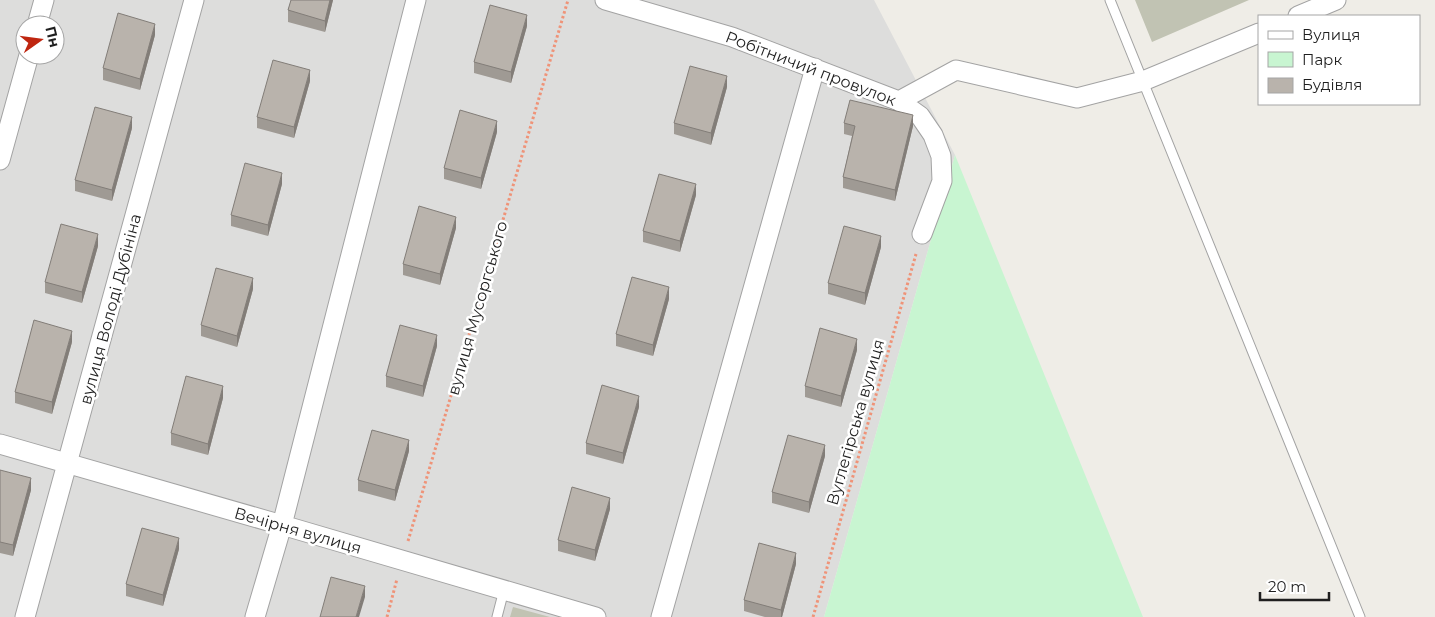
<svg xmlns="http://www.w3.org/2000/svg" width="1435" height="617" font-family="Montserrat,sans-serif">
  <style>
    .residential { fill: #dddddc; fill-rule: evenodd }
    .construction { fill: #c1c3b3 }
    .park { fill: #c8f5d1 }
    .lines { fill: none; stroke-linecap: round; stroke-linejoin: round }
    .lane-casing { stroke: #a3a3a3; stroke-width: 11 }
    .street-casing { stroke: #a3a3a3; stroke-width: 21 }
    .path { stroke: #ef9378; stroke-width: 3; stroke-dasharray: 2.5 2.5; stroke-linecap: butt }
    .lane { stroke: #fff; stroke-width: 9 }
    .street { stroke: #fff; stroke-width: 19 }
    .wall { fill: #9f9a94 }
    .shaded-wall { fill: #827d78 }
    .building { fill: #b9b3ac; stroke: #827d78 }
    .labels { text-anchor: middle; stroke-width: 5; stroke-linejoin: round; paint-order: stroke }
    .street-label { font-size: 16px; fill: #1f1f1f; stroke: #fff }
  </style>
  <rect width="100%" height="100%" fill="#efede7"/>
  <path class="residential" d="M0,0H874L955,155L824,617H0ZM25,25H55V55H25Z"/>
  <path class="construction" d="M1135,0H1249L1152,42Z
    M513,607L550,617H510Z"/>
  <path class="park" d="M955,155L1143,617H824Z"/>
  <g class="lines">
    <defs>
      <path id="lane" d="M1110,0L1360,617
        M497,617L504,590"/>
      <path id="street" d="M605,0L732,37L899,101L920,116L933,135L941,156L942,181L922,234
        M1298,16L1336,0
        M37,25L44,0
        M899,101L956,70L1077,98L1143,81L1259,33
        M0,160L29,55
        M0,444L282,525L596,617
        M25,617L194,0
        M255,617L282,525L416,0
        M661,617L815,68"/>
    </defs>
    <use href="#lane" class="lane-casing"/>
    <use href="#street" class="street-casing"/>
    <path class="path" d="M408,541L568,0
      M387,617L397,579
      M813,617L916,254"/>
    <use href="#lane" class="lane"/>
    <use href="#street" class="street"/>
  </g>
  <path class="wall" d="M291,0H333L325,32L288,22V10Z
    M527,26L511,83L474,73V62Z
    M155,35L140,90L103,80V68Z
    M310,81L294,138L257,128V117Z
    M727,87L711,145L674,134V123Z
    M844,123L913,126L895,201L843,188V177L852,136L844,134Z
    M132,128L112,201L75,191V180Z
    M497,132L481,189L444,179V168Z
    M282,184L268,236L231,226V215Z
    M696,195L680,252L643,242V231Z
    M456,228L440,285L403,275V264Z
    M98,246L82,303L45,293V282Z
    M881,247L865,305L828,294V283Z
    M253,289L237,347L201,336V325Z
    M669,299L653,356L616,346V334Z
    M72,342L52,414L15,403V392Z
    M437,346L423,397L386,387V376Z
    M857,350L841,407L805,397V386Z
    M223,398L208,455L171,445V433Z
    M639,407L623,464L586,454V443Z
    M409,451L395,501L358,491V480Z
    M825,456L809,513L772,503V492Z
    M0,470L31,490L13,556L0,553Z
    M610,509L595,561L558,551V540Z
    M179,549L163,606L126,596V584Z
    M796,564L782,617H765L744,611V600Z"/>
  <path class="shaded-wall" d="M330,0H333L325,32V21Z
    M527,15V26L511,83V72Z
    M155,24V35L140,90V79Z
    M310,70V81L294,138V127Z
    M727,76V87L711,145V133Z
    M913,115V126L895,201V190Z
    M132,117V128L112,201V190Z
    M497,121V132L481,189V178Z
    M282,173V184L268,236V225Z
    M696,184V195L680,252V241Z
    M456,217V228L440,285V274Z
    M98,234V246L82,303V292Z
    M881,236V247L865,305V293Z
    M253,278V289L237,347V336Z
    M669,287V299L653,356V345Z
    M72,331V342L52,414V402Z
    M437,335V346L423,397V386Z
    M857,339V350L841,407V396Z
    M223,386V398L208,455V444Z
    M639,396V407L623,464V453Z
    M409,440V451L395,501V490Z
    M825,445V456L809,513V502Z
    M31,478V490L13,556V545Z
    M610,498V509L595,561V550Z
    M179,538V549L163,606V595Z
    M796,553V564L782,617H781V610Z
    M365,586V597L359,617H356Z"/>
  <path class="building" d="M291,0H330L325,21L288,10Z
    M490,5L527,15L511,72L474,62Z
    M118,13L155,24L140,79L103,68Z
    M273,60L310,70L294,127L257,117Z
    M690,66L727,76L711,133L674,123Z
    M850,100L913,115L895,190L843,177L855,126L844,123Z
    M95,107L132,117L112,190L75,180Z
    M460,110L497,121L481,178L444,168Z
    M245,163L282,173L268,225L231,215Z
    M659,174L696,184L680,241L643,231Z
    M419,206L456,217L440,274L403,264Z
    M61,224L98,234L82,292L45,282Z
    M844,226L881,236L865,293L828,283Z
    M216,268L253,278L237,336L201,325Z
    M632,277L669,287L653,345L616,334Z
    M34,320L72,331L52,402L15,392Z
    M400,325L437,335L423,386L386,376Z
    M820,328L857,339L841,396L805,386Z
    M186,376L223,386L208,444L171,433Z
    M602,385L639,396L623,453L586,443Z
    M372,430L409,440L395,490L358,480Z
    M788,435L825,445L809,502L772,492Z
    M0,470L31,478L13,545L0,542Z
    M572,487L610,498L595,550L558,540Z
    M142,528L179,538L163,595L126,584Z
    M759,543L796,553L781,610L744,600Z
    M331,577L365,586L356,617H320Z"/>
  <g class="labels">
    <g class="street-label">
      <text transform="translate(811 68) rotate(21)" y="6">Робітничий провулок</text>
      <text transform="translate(477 308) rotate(-74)" y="6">вулиця Мусоргського</text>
      <text transform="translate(110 309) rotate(-75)" y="6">вулиця Володі Дубініна</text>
      <text transform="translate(855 422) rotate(-74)" y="6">Вуглегірська вулиця</text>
      <text transform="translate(298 530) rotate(16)" y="6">Вечірня вулиця</text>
    </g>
  </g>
  <rect x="1258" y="15" width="162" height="90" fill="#ffffff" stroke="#a5a5a5"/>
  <rect x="1268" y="31" width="25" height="8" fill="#ffffff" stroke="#a5a5a5"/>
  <text x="1302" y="40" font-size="15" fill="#1f1f1f">Вулиця</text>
  <rect x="1268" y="52" width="25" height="15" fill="#c8f5d1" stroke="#a5a5a5"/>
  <text x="1302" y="65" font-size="15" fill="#1f1f1f">Парк</text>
  <rect x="1268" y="78" width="25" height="15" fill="#b9b3ac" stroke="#a5a5a5"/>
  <text x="1302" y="90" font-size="15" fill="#1f1f1f">Будівля</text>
  <g transform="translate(40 40) rotate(76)"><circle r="24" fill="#ffffff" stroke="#a5a5a5"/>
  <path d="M0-4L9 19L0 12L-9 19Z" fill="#bf2610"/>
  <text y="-8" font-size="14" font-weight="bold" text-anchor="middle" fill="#1f1f1f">Пн</text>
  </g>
  <path d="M1260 592v8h69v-8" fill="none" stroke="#1f1f1f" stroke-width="2.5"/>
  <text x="1268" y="592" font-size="15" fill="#1f1f1f" stroke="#ffffff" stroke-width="4" paint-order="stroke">20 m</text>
</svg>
